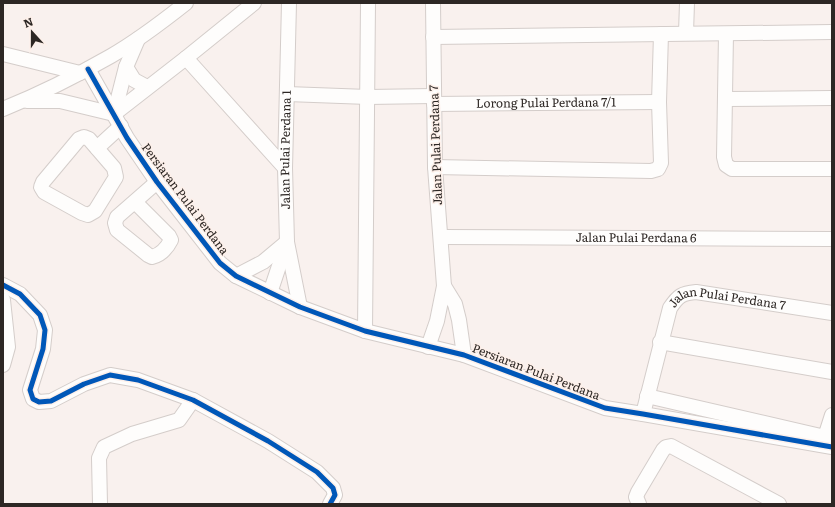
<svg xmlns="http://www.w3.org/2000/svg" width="835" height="507" font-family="Literata,serif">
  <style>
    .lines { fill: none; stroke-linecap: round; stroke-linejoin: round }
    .minor-casing { stroke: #d4cdca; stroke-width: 16 }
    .minor { stroke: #fefdfc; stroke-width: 14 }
    .cycleway-casing { stroke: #fdf0ea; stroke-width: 8 }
    .cycleway { stroke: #0057b8; stroke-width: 5 }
    .labels { text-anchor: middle; stroke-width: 3; stroke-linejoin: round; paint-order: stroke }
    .street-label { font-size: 12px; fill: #2d2724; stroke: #fdf0ea }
  </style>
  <rect width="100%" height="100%" fill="#f9f1ee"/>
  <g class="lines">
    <defs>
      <g id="minor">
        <path d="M686,33L687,3"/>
        <path d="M726,34L724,157L726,165L732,169H832"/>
        <path d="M433,37L832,32"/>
        <path d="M3,54L80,73"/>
        <path d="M186,58L285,168"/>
        <path d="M126,67L134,80L147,87"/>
        <path d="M88,69L127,138L157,182L220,263L236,276L300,307L365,331L464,355L605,408L643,414L832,447"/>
        <path d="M287,94L368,97L433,96"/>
        <path d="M726,99L832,98"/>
        <path d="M27,101H60L114,114"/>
        <path id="s1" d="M434,104L659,102"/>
        <path d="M3,109C40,94 76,76 111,56C137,41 162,22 186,3"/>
        <path d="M114,114L186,58L254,3"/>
        <path d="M114,114L126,67L138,39"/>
        <path d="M84,137L89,139L114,168L116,177L95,211L88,215L82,213L44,192L41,187L43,182L79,139Z"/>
        <path d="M97,148L121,126"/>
        <path d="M435,167L651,171L658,169L661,163L659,102L661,34"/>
        <path d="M135,202L169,236L171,240C167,248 160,255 152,257L148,255L117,230L115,223L117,217L157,182"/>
        <path id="s2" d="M441,237L832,239"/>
        <path d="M236,276L263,262L287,242L300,307"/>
        <path d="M3,285L20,294L40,315L45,330L43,349L30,390L33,399L39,402L51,401L84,384L110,375L138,380L193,400L268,441L317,472L333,488L335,495L330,504"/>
        <path d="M444,286L455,304L459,320L464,355"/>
        <path id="s3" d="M270,293L287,242L285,168L289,3"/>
        <path d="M3,300L8,347L3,365"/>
        <path d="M365,331L368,3"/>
        <path d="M660,342L832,372"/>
        <path d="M428,347L437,321L444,286L435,167L433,3"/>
        <path d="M647,396L825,437L832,415"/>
        <path id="s4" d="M643,414L670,308C678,296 682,293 696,292L832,313"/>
        <path d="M100,504L99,458L104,447L132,434L179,420L193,400"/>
        <path d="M639,504L636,497L638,492L663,450L666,447L671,446L779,504"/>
      </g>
    </defs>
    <use href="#minor" class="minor-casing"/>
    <use href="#minor" class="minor"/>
    <defs>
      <path id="cycleway" d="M88,69L127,138L157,182L220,263L236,276L300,307L365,331L464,355L605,408L643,414L832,447
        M3,285L20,294L40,315L45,330L43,349L30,390L33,399L39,402L51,401L84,384L110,375L138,380L193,400L268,441L317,472L333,488L335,495L330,504"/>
    </defs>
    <use href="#cycleway" class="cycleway-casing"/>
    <use href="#cycleway" class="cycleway"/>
  </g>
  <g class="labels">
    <g class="street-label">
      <text dy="4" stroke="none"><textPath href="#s1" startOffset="112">Lorong Pulai Perdana 7/1</textPath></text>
      <text transform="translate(436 145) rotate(-92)" y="4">Jalan Pulai Perdana 7</text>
      <text dy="4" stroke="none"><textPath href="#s3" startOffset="146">Jalan Pulai Perdana 1</textPath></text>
      <text transform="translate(185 199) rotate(53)" y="4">Persiaran Pulai Perdana</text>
      <text dy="4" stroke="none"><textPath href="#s2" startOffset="195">Jalan Pulai Perdana 6</textPath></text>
      <text dy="4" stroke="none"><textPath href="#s4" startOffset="172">Jalan Pulai Perdana 7</textPath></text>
      <text transform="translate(536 372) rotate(21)" y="4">Persiaran Pulai Perdana</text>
    </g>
  </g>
  <rect width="835" height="507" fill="none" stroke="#2d2724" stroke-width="8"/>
  <g transform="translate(32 32) rotate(339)" stroke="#fdf0ea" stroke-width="3" paint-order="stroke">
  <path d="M0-3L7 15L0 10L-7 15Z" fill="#2d2724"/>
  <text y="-6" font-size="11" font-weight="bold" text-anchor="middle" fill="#2d2724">N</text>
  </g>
</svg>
